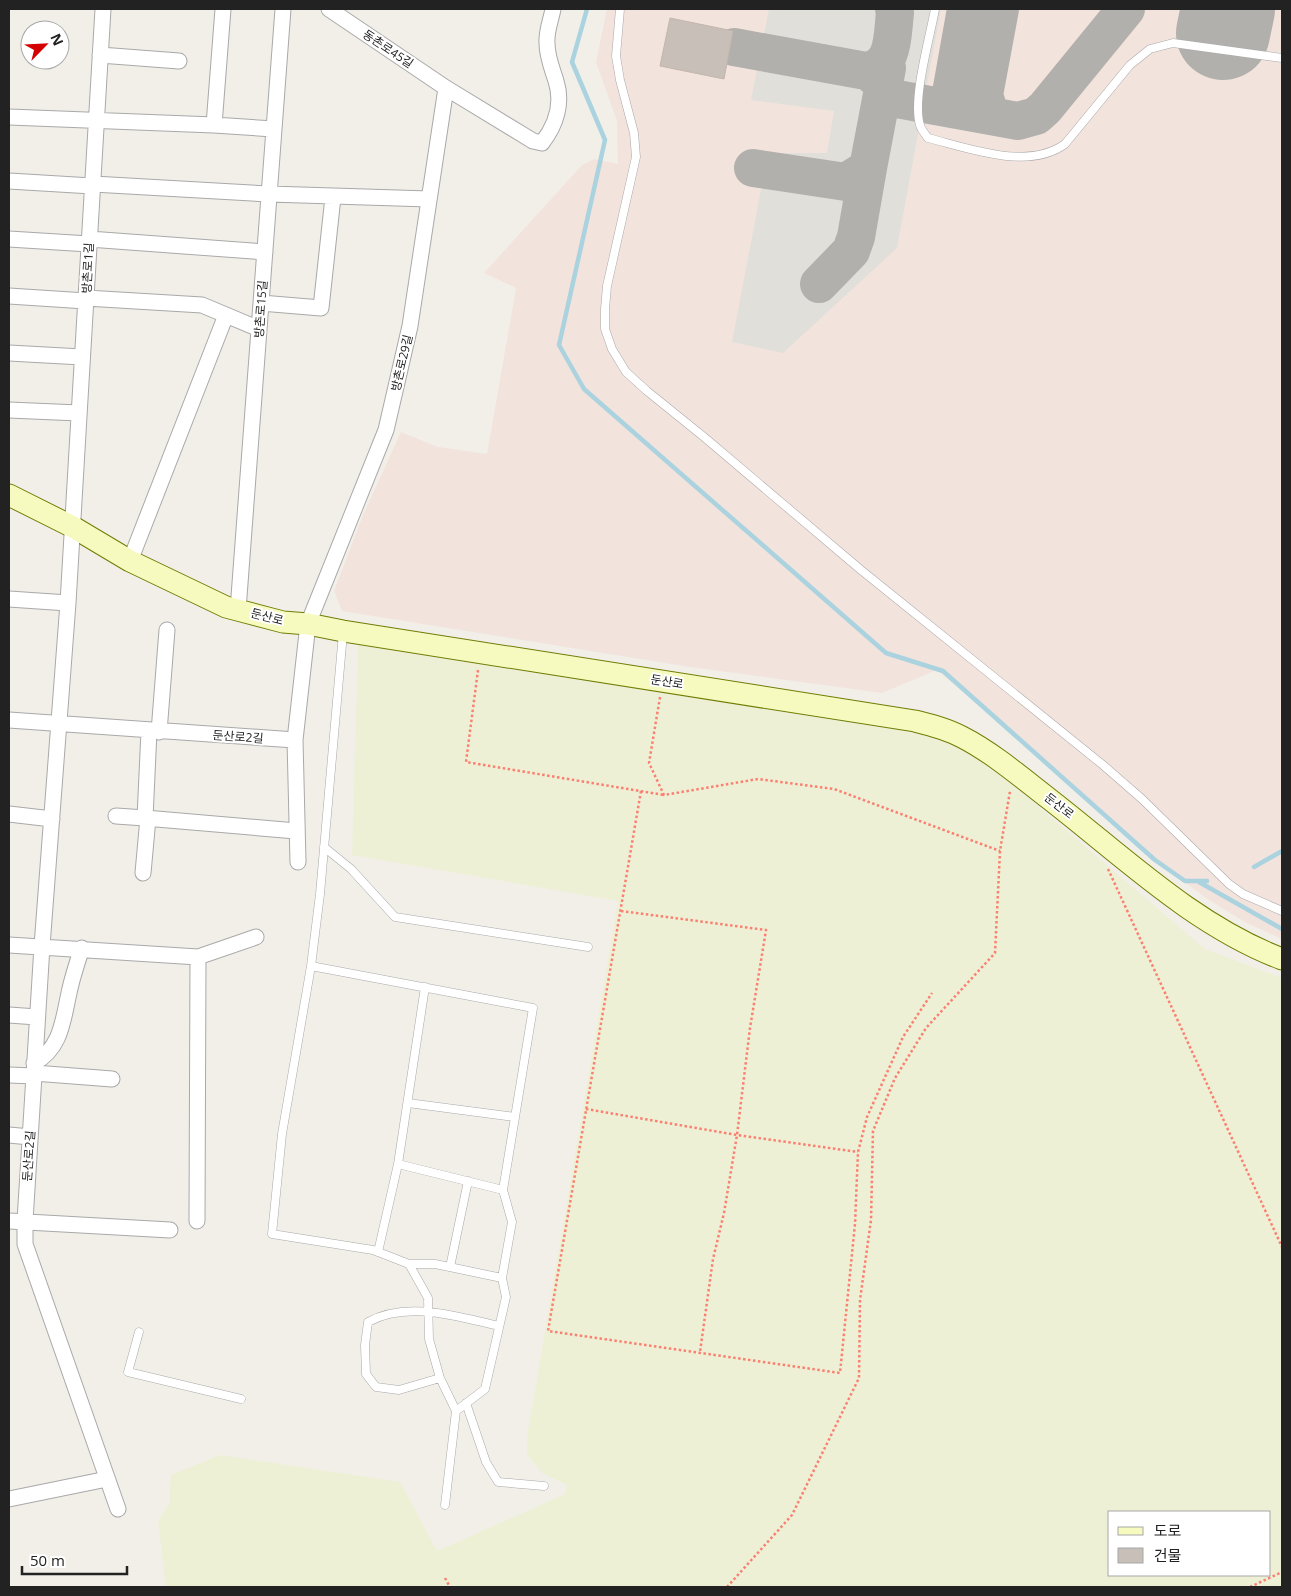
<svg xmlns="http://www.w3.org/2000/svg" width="1291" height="1596" font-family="'Open Sans','Noto Sans KR',sans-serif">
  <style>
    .military { fill: #f3e3dd }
    .airport { fill: #e1dfda }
    .farmland { fill: #eef0d5; fill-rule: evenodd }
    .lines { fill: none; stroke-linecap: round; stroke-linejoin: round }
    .stream { stroke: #aad3df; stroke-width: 4.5 }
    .taxiway { stroke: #b1b0ac; stroke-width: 38 }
    .runway { stroke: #b1b0ac; stroke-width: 94 }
    .building { fill: #c7bfb8; stroke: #c4b6ab }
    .lane-casing { stroke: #a9a9a9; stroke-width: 9 }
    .street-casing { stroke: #a9a9a9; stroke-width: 17 }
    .secondary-casing { stroke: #707d05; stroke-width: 23 }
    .path { stroke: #fa8072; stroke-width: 2.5; stroke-dasharray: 2.5 2.5; stroke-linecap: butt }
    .lane { stroke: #fff; stroke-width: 8 }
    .street { stroke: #fff; stroke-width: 15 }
    .secondary { stroke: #f7fabf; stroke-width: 21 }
    .labels { text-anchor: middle; stroke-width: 4; stroke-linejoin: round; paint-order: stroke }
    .street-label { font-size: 12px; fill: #222; stroke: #fff }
  </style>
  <rect width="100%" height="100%" fill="#f2efe9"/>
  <path class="military" d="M607,9H1282V939L1245,922L1209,900L1148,855L1022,742L937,670L882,693L690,667L342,611L334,591L363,515L401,432L438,447L487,454L516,288L484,273L582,165L594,159L618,164L617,121L596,62Z"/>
  <path class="airport" d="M769,9H941L897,248L783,353L732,342L768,153H827L834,111L751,100Z"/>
  <path class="farmland" d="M358,644L940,728L998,772L1205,949L1282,978V1587H166L158,1521L169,1504L171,1475L220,1455L400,1482L437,1551L565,1494L567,1485L542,1473L527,1455V1437L618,901L352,855ZM1110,1512H1270V1575H1110Z"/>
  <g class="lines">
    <path class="stream" d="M587,9L572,62L605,140L559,345L584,389L886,653L943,671L1155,860L1185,881H1207
      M1254,867L1282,851
      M1199,882L1282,929"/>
    <path class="taxiway" d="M734,47L866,71C881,77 884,92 897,99L1018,121L1036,116L1045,108L1126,9
      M866,71C895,67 892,36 895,13L894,9
      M958,110L952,103L951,93L966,9
      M996,117L989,111L984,95L1000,9
      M753,168L846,182L868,168L887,68
      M819,284L851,251L856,237L868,168"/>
    <path class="runway" d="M1223,33L1228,9"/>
  </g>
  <path class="building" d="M670,18L733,31L724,79L660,66Z"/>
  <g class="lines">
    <defs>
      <path id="lane" d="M620,9L616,56L620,80L634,133L636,157L607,286L605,309V329L612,349L626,372L647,391L704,437L861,570L1103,765L1142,799L1229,884L1243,894L1282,911
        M935,9C930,37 912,99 920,125C921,129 925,134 928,138C968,148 1028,171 1065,144L1130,65L1150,49L1173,43L1282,58
        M343,633L320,894L311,966L282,1134L272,1234L373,1250L409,1264L428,1298L429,1339L440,1378L456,1411L445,1505
        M324,847L351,869L395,917L588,947
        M311,966L533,1008L503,1190L512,1222L502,1278L506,1297L485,1389L456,1411
        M408,1103L515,1117
        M398,1164L425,987
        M378,1252L398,1164L503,1190
        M409,1264H435L502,1278
        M450,1267L468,1181
        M139,1332L128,1372L241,1399
        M440,1378L399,1390L376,1387L366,1374L365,1345L368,1322C408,1300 458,1317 499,1326
        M466,1403L486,1462L498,1482L544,1486"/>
      <path id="street" d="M103,9L68,603L42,946L25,1221V1244L118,1509
        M329,9L446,88L533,141L542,143C556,125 563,103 556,81C552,68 547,57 547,43C546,32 551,20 553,9
        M100,55L179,61
        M9,117L214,125L274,129
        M214,125L223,9
        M9,181L92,186
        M93,184L269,194L429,199
        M9,239L89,244
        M89,239L265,252
        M9,296L86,301
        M86,298L202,305L259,329
        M261,303L321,308L333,197
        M9,353L82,357
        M9,410L79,413
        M130,561L226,315
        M9,599L68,603
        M238,610L283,9
        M9,720L295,740
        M159,732L167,630
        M9,814L52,819
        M116,816L145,818L149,731
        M145,818L296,831
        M298,862L295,740L308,624L386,430L410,326L446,88
        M143,873L148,818
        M9,945L198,957L256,937
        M9,1015L37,1017
        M34,1063C61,1049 63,1020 69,993C72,978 77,963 82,948
        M34,1073L112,1079
        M9,1075L34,1076
        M9,1135L30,1137
        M9,1221L170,1230
        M197,1221L198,957
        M9,1499L107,1479"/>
      <path id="secondary" d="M9,495L73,527L130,561L226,607L283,622L308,624L343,631L915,721C931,725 947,729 962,737C993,753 1021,777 1048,798C1123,856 1193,925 1282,959"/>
    </defs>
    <use href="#lane" class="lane-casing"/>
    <use href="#street" class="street-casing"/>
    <use href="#secondary" class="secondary-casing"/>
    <path class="path" d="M478,670L466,762L664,795
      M660,697L649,763L664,795L758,779L834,789L1000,851
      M641,791L548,1331L840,1373L855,1224L858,1152L867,1117L903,1037L932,993
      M1108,869L1282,1247
      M621,911L766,930L750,1028L737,1135L724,1213L713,1259L700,1352
      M586,1109L737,1135L858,1152
      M445,1578L450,1587
      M727,1587L792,1515L859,1378L860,1300L871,1220L873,1131L895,1078L926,1028L995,953L1000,851L1010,791
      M1250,1587L1282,1572"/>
    <use href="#lane" class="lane"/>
    <use href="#street" class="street"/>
    <use href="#secondary" class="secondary"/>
  </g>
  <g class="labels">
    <g class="street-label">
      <text transform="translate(388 49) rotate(34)" y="4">동촌로45길</text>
      <text transform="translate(88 268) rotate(-87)" y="4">방촌로1길</text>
      <text transform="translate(261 309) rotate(-86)" y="4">방촌로15길</text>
      <text transform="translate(402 363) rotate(-77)" y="4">방촌로29길</text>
      <text transform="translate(267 617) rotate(14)" y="4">둔산로</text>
      <text transform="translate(667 682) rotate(9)" y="4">둔산로</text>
      <text transform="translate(238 737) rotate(4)" y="4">둔산로2길</text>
      <text transform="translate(1059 806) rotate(38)" y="4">둔산로</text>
      <text transform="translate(29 1156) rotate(-86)" y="4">둔산로2길</text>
    </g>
  </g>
  <rect width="1291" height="1596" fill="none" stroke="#222222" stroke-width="20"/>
  <rect x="1108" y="1511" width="162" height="65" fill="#ffffff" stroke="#a7a7a7"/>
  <rect x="1118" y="1527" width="25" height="8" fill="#f7fabf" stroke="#a7a7a7"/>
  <text x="1154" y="1536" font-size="15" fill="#222222">도로</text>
  <rect x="1118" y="1548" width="25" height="15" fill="#c7bfb8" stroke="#a7a7a7"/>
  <text x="1154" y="1561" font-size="15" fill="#222222">건물</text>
  <g transform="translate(45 45) rotate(66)"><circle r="24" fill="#ffffff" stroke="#a7a7a7"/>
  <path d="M0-4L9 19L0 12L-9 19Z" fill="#d40000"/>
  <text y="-8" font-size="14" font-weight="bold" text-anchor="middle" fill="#222222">N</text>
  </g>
  <path d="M22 1566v8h105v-8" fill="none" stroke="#222222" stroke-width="2.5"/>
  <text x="30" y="1566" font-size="15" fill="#222222" stroke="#ffffff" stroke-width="4" paint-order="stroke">50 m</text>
</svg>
